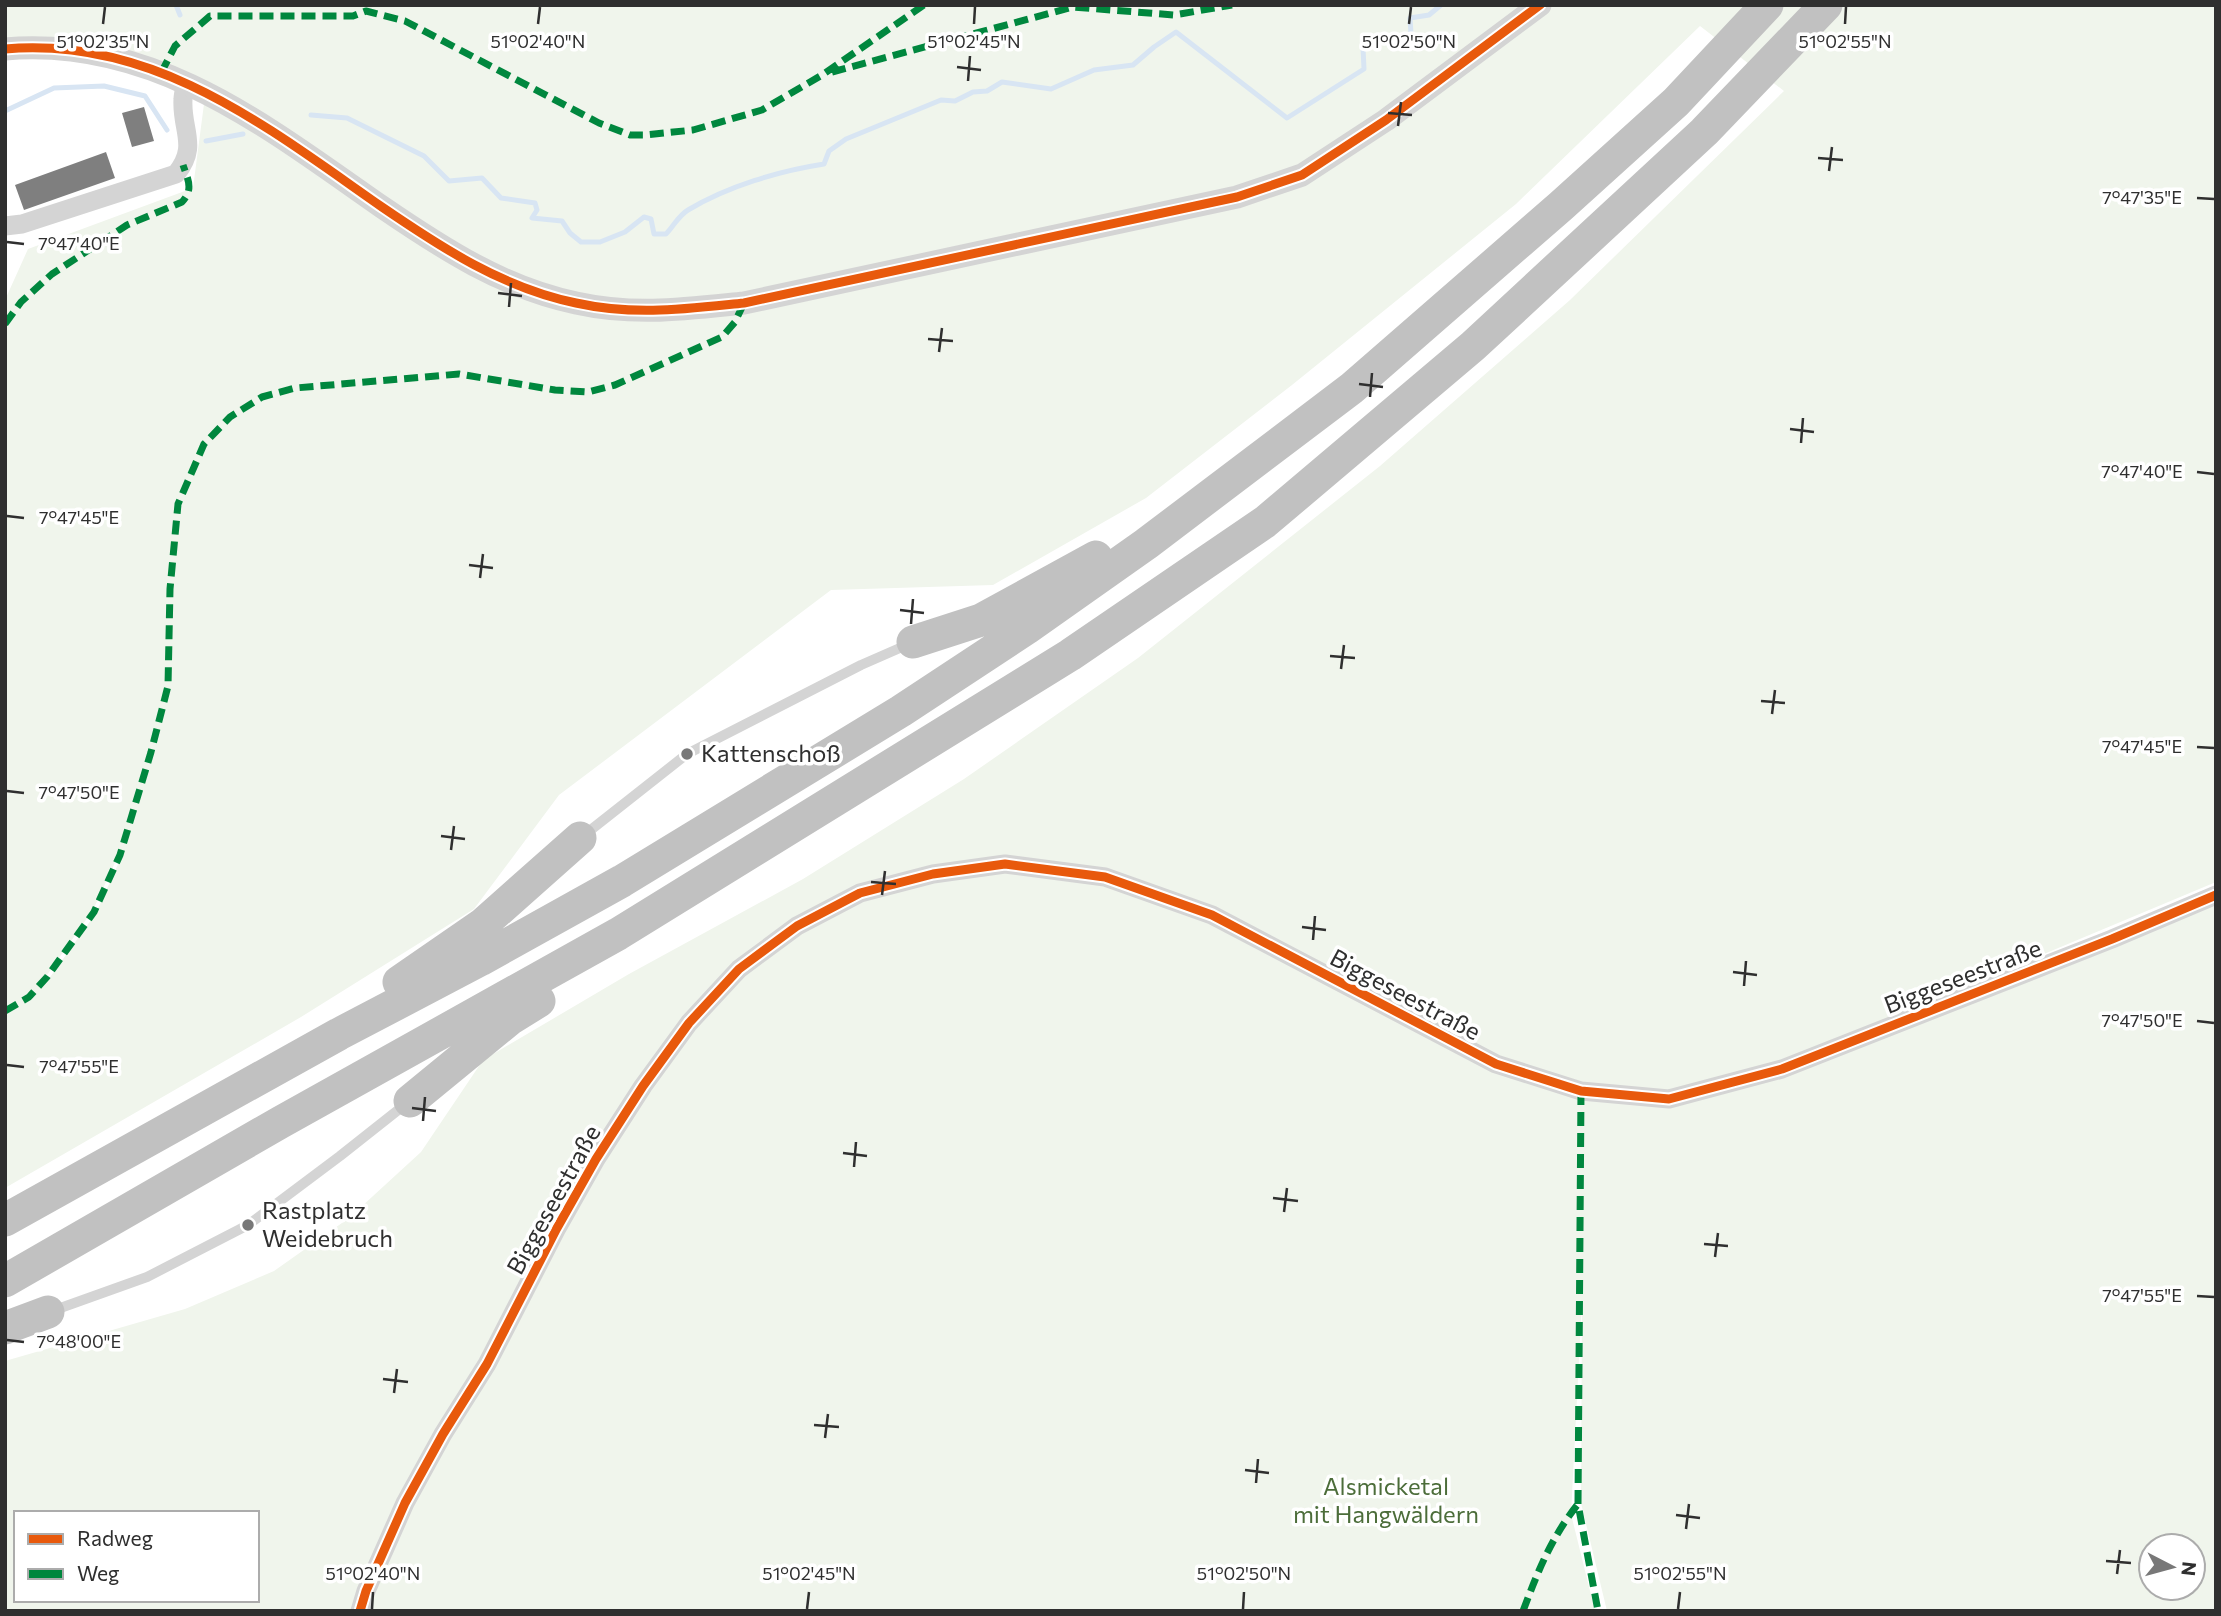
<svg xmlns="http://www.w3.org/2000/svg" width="2221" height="1616" font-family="Commissioner,sans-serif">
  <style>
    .green { fill: #f0f5ec; fill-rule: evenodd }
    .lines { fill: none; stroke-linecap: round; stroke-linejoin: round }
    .stream { stroke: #d8e5f3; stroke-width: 5 }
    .building { fill: #7f7f7f }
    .service { stroke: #d4d4d4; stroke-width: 10 }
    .minor { stroke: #d4d4d4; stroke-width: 19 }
    .tertiary { stroke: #d4d4d4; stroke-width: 23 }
    .motorway { stroke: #c1c1c1; stroke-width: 33 }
    .quiet { stroke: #00873e; stroke-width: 7; stroke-dasharray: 14 7; stroke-linecap: butt }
    .cycleway-casing { stroke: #fff; stroke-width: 13 }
    .cycleway { stroke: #e8590c; stroke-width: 9 }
    .ticks { fill: none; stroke: #2f2f2f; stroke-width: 2.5 }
    .poi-dot { fill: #787878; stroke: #fff; stroke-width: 2.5 }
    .labels { text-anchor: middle; stroke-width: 7; stroke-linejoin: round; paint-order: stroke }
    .poi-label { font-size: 24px; fill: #2f2f2f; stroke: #fff; text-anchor: start }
    .street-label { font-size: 24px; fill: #2f2f2f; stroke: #fff }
    .park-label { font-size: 24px; fill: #4c6d3a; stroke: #fff }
    .ticks-label { font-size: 18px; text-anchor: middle; fill: #2f2f2f; stroke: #fff; stroke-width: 7; stroke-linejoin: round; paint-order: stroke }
  </style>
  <rect width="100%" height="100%" fill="#fff"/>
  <path class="green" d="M5,5H2216V882L1781,1064L1669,1095L1593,1088L1589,1096L1668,1104L1782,1072L2216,900V1611H1607L1581,1503L1582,1301L1571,1514L1595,1611H364L370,1592L409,1505L447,1434L490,1366L600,1161L694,1020L693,1009L685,1017L641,1077L594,1153L484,1360L440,1429L402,1499L363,1588L356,1611H5V1361L185,1309L274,1271L349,1218L421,1152L483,1060L629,974L803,879L964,779L1138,658L1380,466L1570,300L1784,91L1700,26L1516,204L1292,385L1146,498L993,585L831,590L559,795L474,909L301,1017L5,1188V300L28,249L193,188L207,81L133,52L82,39L5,42ZM123,853L96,913L48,980L42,982L93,910L119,854ZM16,1513H257V1600H16ZM2151,1546H2193V1588H2151Z"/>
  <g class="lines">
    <path class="stream" d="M176,5L180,15
      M5,111L54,88L104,86L145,96L167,130
      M311,115L347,118L424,156L449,181L482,178L501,198L535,203L537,210L532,218L562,221L570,233L581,242H600L625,232L644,217L651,219L654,234H666C674,226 678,216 688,210C728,186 779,171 824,164L829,151L846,139L941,100L955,101L973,92L987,91L1002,82L1051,89L1094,70L1133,65L1154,47L1176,32L1287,118L1364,69L1363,48L1374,39L1387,43L1411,34L1410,18L1429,15L1441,5
      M206,141L243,134"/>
  </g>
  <path class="building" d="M144,107L154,141L132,147L122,113Z
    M106,152L115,178L24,210L15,185Z"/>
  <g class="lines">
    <path class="service" d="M583,836L687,754L861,665L909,644
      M52,1311L147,1277L248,1225L340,1156L407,1103"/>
    <path class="minor" d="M5,226L22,224L176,174C199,146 181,130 183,99C183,94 185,88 186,83
      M360,1611L366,1591L405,1503L443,1434L487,1364L557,1228L596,1159L643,1086L689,1023L739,969L797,926L860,893L933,874L1005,864L1105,877L1212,915L1496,1064L1581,1091L1669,1099L1782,1069L2112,939L2216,895"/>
    <path class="tertiary" d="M5,49C154,36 267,127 382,207C442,248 503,288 576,303C635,316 685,309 744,303L1237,197L1302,175L1386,120L1540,5"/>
    <path class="motorway" d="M913,642L981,620L1096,557
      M399,982L483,924L580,838
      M410,1101L510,1019L539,1001
      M5,1220L339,1034L480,960L622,881L901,711L1027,628L1146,544L1352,388L1561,206L1676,102L1767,5
      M5,1281L281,1122L618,934L1070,655L1265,522L1473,346L1704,132L1826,5
      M5,1328L48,1312"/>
    <path class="quiet" d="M832,72L1073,7L1174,15L1232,5
      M161,73L175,46L210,16H353L366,11L405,21L599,123L630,135H645L693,130L762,110L822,75L924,5
      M5,324L21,302L52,274L127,225L182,202C194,189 188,180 183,165
      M5,1011L29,997L47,977L94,912L120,855L151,752L168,686L170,589L178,504L204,444L230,417L262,397L295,388L459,374L555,390L588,392L615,385L722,337L735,322L744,303
      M1581,1091L1578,1504L1598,1611
      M1523,1611C1538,1571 1551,1538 1578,1504"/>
    <defs>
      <path id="cycleway" d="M5,49C154,36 267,127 382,207C442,248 503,288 576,303C635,316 685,309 744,303L1237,197L1302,175L1386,120L1540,5
        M360,1611L366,1591L405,1503L443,1434L487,1364L557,1228L596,1159L643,1086L689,1023L739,969L797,926L860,893L933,874L1005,864L1105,877L1212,915L1496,1064L1581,1091L1669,1099L1782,1069L2112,939L2216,895"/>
    </defs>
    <use href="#cycleway" class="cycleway-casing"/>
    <use href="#cycleway" class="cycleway"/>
  </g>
  <path class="ticks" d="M103,24L105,7M538,24L540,7M974,24L975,7M1409,24L1411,7M1845,24L1846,7M957,67L981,70M968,81L970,56M1388,113L1412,115M1398,126L1401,102M1818,158L1843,160M1829,171L1832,147M2197,198L2214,199M7,242L24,244M498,293L522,296M509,307L511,283M928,339L953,341M939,352L942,328M1359,384L1383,387M1370,397L1372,373M1790,429L1814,432M1801,443L1803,418M2197,472L2214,474M7,516L24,518M469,565L493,568M480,578L483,554M900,610L924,613M911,624L913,599M1330,656L1355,658M1341,669L1344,645M1761,701L1785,703M1772,714L1775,690M2197,747L2214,748M7,791L24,793M441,836L465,839M451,850L454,826M871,882L896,884M882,895L885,871M1302,927L1326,930M1313,940L1315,916M1733,972L1757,975M1744,986L1746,961M2197,1021L2214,1023M7,1065L24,1067M412,1108L436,1111M423,1121L425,1097M843,1153L867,1156M854,1167L856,1142M1273,1198L1298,1201M1284,1212L1287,1188M1704,1244L1728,1246M1715,1257L1718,1233M2197,1296L2214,1297M7,1340L24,1342M383,1379L408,1382M394,1393L397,1369M814,1425L839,1427M825,1438L828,1414M1245,1470L1269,1473M1256,1483L1258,1459M1676,1515L1700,1518M1686,1529L1689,1504M2106,1561L2131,1563M2117,1574L2120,1550M372,1609L373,1592M807,1609L809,1592M1243,1609L1244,1592M1678,1609L1680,1592"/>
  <g class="poi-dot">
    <circle cx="687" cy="754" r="7"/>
    <circle cx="248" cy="1225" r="7"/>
  </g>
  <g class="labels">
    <g class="poi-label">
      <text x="701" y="762">Kattenschoß</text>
      <text x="262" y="1219">Rastplatz<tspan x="262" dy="28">Weidebruch</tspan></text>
    </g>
    <g class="street-label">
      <text transform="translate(1963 977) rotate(-21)" y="8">Biggeseestraße</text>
      <text transform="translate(1405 995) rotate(28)" y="8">Biggeseestraße</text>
      <text transform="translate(554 1200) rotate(-61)" y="8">Biggeseestraße</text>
    </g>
    <g class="park-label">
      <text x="1386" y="1495">Alsmicketal<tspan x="1386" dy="28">mit Hangwäldern</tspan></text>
    </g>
  </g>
  <g class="ticks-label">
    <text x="103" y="48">51°02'35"N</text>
    <text x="538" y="48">51°02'40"N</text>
    <text x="974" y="48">51°02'45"N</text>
    <text x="1409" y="48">51°02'50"N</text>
    <text x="1845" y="48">51°02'55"N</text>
    <text x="2142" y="204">7°47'35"E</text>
    <text x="79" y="250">7°47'40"E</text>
    <text x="2142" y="478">7°47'40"E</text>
    <text x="79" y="524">7°47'45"E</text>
    <text x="2142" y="753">7°47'45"E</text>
    <text x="79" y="799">7°47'50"E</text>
    <text x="2142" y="1027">7°47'50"E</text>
    <text x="79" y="1073">7°47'55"E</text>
    <text x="2142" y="1302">7°47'55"E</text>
    <text x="79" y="1348">7°48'00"E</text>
    <text x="373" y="1580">51°02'40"N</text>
    <text x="809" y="1580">51°02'45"N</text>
    <text x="1244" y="1580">51°02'50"N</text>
    <text x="1680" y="1580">51°02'55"N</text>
  </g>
  <rect width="2221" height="1616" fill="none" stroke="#2f2f2f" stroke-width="14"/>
  <rect x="14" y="1511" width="245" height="91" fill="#ffffff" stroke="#acacac" stroke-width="2"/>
  <rect x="28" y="1534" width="35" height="10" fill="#e8590c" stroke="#acacac" stroke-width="2"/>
  <text x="77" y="1546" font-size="21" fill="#2f2f2f">Radweg</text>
  <rect x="28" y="1569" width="35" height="10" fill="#00873e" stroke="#acacac" stroke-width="2"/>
  <text x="77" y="1581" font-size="21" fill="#2f2f2f">Weg</text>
  <g transform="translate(2172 1567) rotate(96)"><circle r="33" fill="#ffffff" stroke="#acacac" stroke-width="2"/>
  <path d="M0-5L12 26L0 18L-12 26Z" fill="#787878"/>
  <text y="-10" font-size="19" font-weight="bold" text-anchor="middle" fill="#2f2f2f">N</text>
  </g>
</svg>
